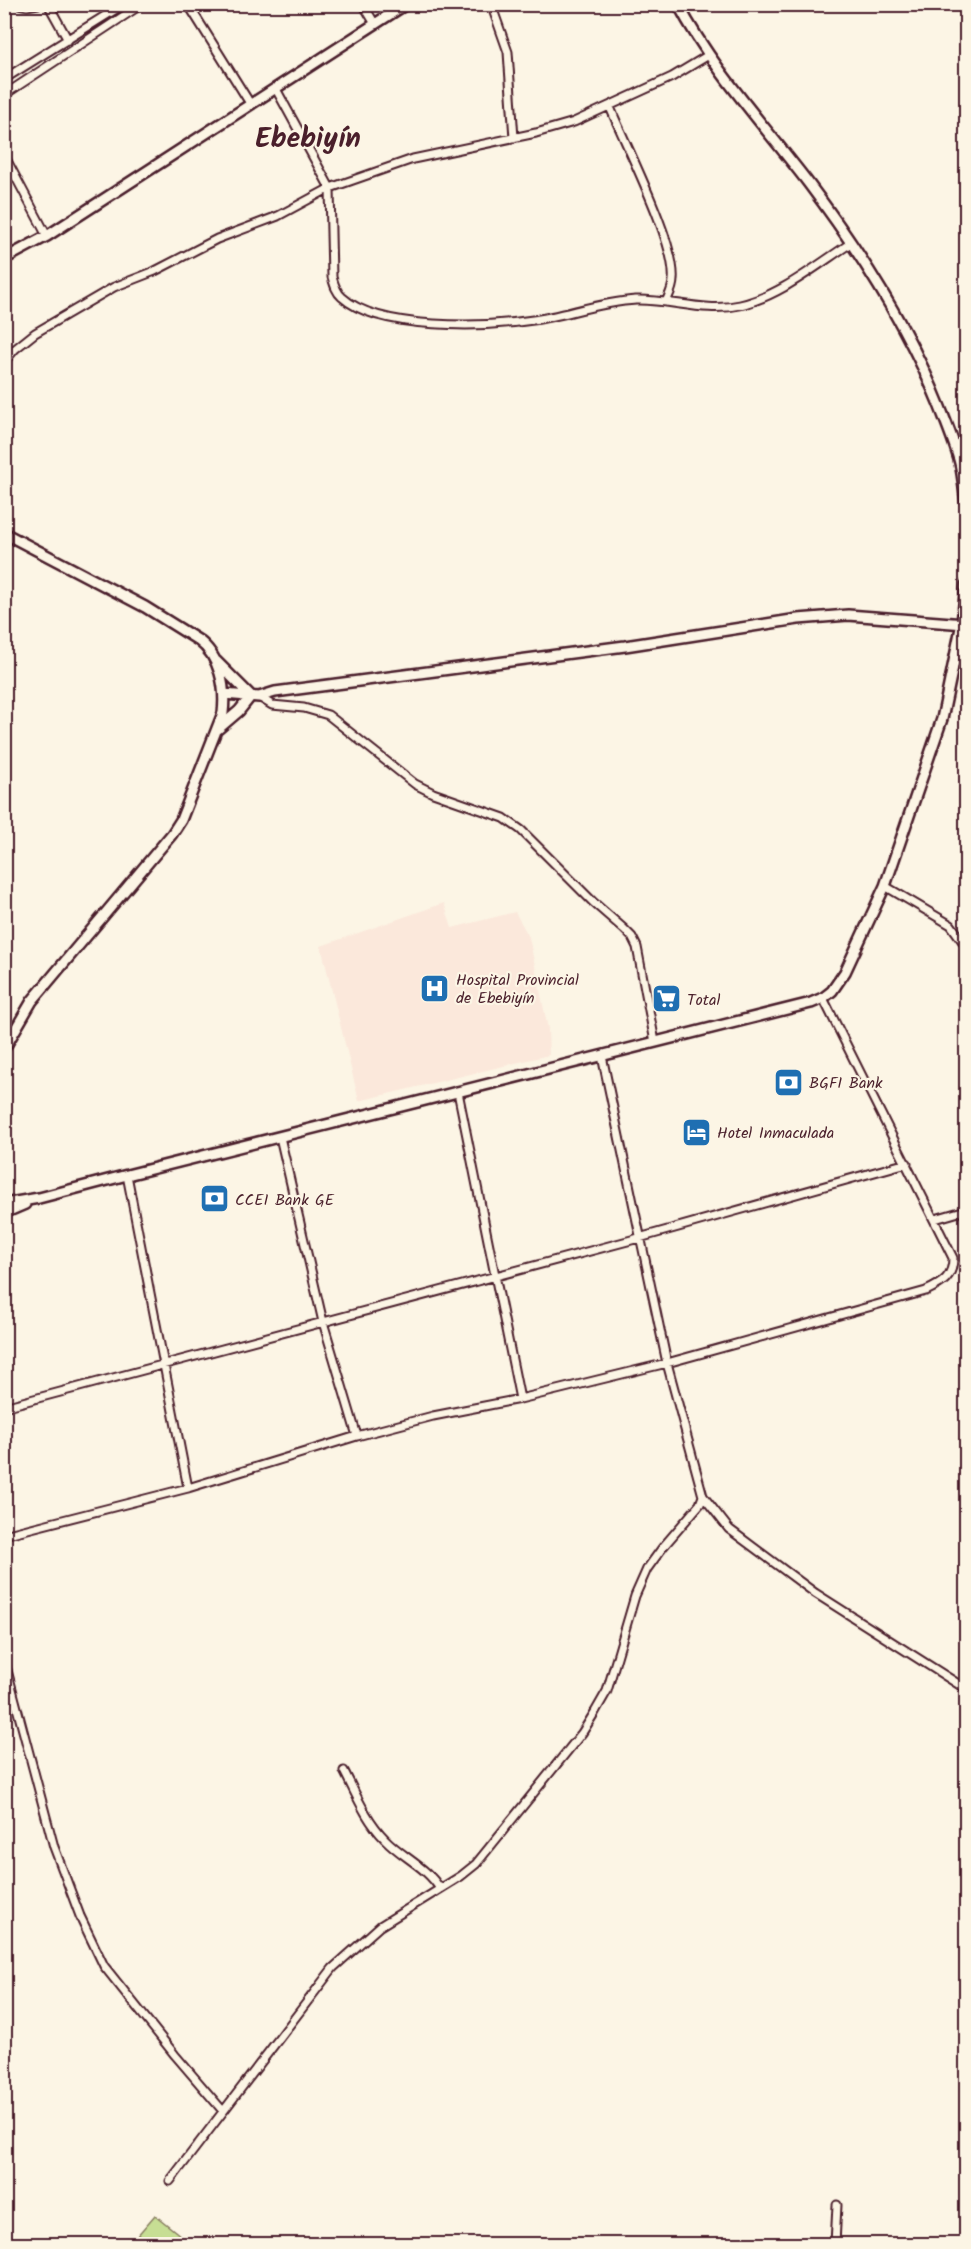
<svg xmlns="http://www.w3.org/2000/svg" width="971" height="2249" font-family="Kalam,sans-serif">
  <style>
    .built { fill: #fbe8db }
    .green { fill: #c7de94; stroke: #887e60; stroke-width: 1.5 }
    .lines { fill: none; stroke-linecap: round; stroke-linejoin: round }
    .minor-casing { stroke: #4a1f2b; stroke-width: 11 }
    .tertiary-casing { stroke: #4a1f2b; stroke-width: 14 }
    .minor { stroke: #fcf5e5; stroke-width: 7 }
    .tertiary { stroke: #fcf5e5; stroke-width: 9 }
    .labels { text-anchor: middle; stroke-width: 4.5; stroke-linejoin: round; paint-order: stroke }
    .poi-label { font-size: 16px; fill: #4a1f2b; stroke: #fcf5e5; text-anchor: start }
    .town-label { font-size: 28px; font-weight: bold; fill: #4a1f2b; stroke: #fcf5e5 }
  </style>
  <rect width="100%" height="100%" fill="#fcf5e5"/>
  <filter id="ink" filterUnits="userSpaceOnUse"><feTurbulence type="fractalNoise" baseFrequency=".0167" numOctaves="2"/><feDisplacementMap in="SourceGraphic" scale="12" xChannelSelector="R" yChannelSelector="G"/><feConvolveMatrix kernelMatrix="1 2 1 2 8 2 1 2 1" color-interpolation-filters="sRGB"/></filter>
  <g filter="url(#ink)">
    <path class="built" d="M444,903L452,928L515,912L529,937L548,1029L549,1055L359,1101L321,946Z"/>
    <path class="green" d="M155,2215L191,2244H130Z"/>
    <g class="lines">
      <defs>
        <path id="minor" d="M18,4L27,6L38,4
          M48,4L68,40
          M188,4L251,105
          M363,4L375,24
          M491,4L508,52L514,138
          M4,79L124,4
          M276,89L330,188L332,277C334,284 336,292 342,297C379,331 486,327 533,320C567,315 600,302 636,300C671,299 705,313 740,305C780,296 817,265 851,243
          M4,95L142,4
          M610,107C625,144 677,245 673,280C673,288 669,295 666,302
          M4,155L47,236
          M4,362L15,349L35,333L114,287L155,271L217,239L278,216L330,188L413,159L536,133L574,122L672,77L707,56
          M259,697L272,705L304,708L328,715L415,784L433,793L504,818L521,830L593,902L624,929L632,937L637,947L655,1042
          M885,886L951,925L966,946
          M458,1092L520,1399
          M280,1137L323,1322L357,1436
          M127,1175L188,1488
          M935,1219L966,1210
          M4,1407L639,1238L907,1163
          M703,1496L729,1529L815,1593L966,1689
          M4,1535L188,1488L357,1436L433,1416L520,1399L667,1363L926,1291C943,1283 953,1277 953,1258L823,998
          M4,1659L54,1847L80,1916L104,1966L175,2055L223,2111
          M344,1771C356,1794 366,1820 385,1839C402,1857 427,1867 440,1889
          M170,2181L333,1968L380,1926L461,1876L476,1864L582,1733L595,1712L607,1691L635,1596L647,1569L663,1547L700,1504L703,1496L667,1363L602,1056
          M835,2244L837,2205"/>
        <path id="tertiary" d="M678,4C713,70 764,125 809,184C861,253 908,327 940,407C947,425 955,444 960,463C963,476 964,490 966,503
          M4,259L47,236L406,4
          M4,533L145,607L198,640C220,656 226,687 223,713L181,820L172,834L32,1001L4,1049
          M216,661L251,696L239,711L218,729
          M224,694L259,697L275,692L625,646L798,619L848,615L965,624
          M4,1204L39,1198L127,1175L811,1003L823,998L832,991L845,972L885,886L942,719L962,623L966,585
          M4,1213L25,1204"/>
      </defs>
      <use href="#minor" class="minor-casing"/>
      <use href="#tertiary" class="tertiary-casing"/>
      <use href="#minor" class="minor"/>
      <use href="#tertiary" class="tertiary"/>
    </g>
  </g>
  <defs>
    <symbol id="hospital-square" viewBox="-11 -11 22 22"><rect x="-9" y="-9" width="18" height="18" rx="4" fill="#1f6fb2" stroke="#fcf5e5"/><path d="M-5-5h3v3.5h4V-5h3V5h-3V1.5h-4V5h-3Z" fill="#fff"/></symbol>
    <symbol id="supermarket-square" viewBox="-11 -11 22 22"><rect x="-9" y="-9" width="18" height="18" rx="4" fill="#1f6fb2" stroke="#fcf5e5"/><path d="M-6-5.5h2.5l.6 2H6L4.5 2H-2.5L-4.4-4H-6ZM-1.5 3.2a1.3 1.3 0 1 0 .1 0ZM3 3.2a1.3 1.3 0 1 0 .1 0Z" fill="#fff"/></symbol>
    <symbol id="bank-square" viewBox="-11 -11 22 22"><rect x="-9" y="-9" width="18" height="18" rx="4" fill="#1f6fb2" stroke="#fcf5e5"/><path d="M-6-4H6V4H-6ZM0-2.3a2.3 2.3 0 1 0 0 4.6a2.3 2.3 0 1 0 0-4.6Z" fill="#fff"/></symbol>
    <symbol id="hotel-square" viewBox="-11 -11 22 22"><rect x="-9" y="-9" width="18" height="18" rx="4" fill="#1f6fb2" stroke="#fcf5e5"/><path d="M-6-4.5h1.5V1H6V5H4.5V3h-9V5H-6ZM-4 0a1.8 1.8 0 1 1 3.6 0ZM.5 0V-2.5h3Q6-2.5 6 0Z" fill="#fff"/></symbol>
  </defs>
  <g fill-rule="evenodd">
    <use href="#hospital-square" x="418" y="972" width="33" height="33"/>
    <use href="#supermarket-square" x="650" y="982" width="33" height="33"/>
    <use href="#bank-square" x="772" y="1066" width="33" height="33"/>
    <use href="#hotel-square" x="680" y="1116" width="33" height="33"/>
    <use href="#bank-square" x="198" y="1182" width="33" height="33"/>
  </g>
  <g class="labels">
    <g class="poi-label">
      <text x="456" y="985">Hospital Provincial<tspan x="456" dy="18">de Ebebiyín</tspan></text>
      <text x="687" y="1005">Total</text>
      <text x="809" y="1088">BGFI Bank</text>
      <text x="717" y="1138">Hotel Inmaculada</text>
      <text x="235" y="1205">CCEI Bank GE</text>
    </g>
    <g class="town-label">
      <text x="308" y="147">Ebebiyín</text>
    </g>
  </g>
  <rect width="971" height="2249" fill="none" stroke="#fcf5e5" stroke-width="24"/>
  <rect x="12" y="12" width="947" height="2225" fill="none" stroke="#4a1f2b" stroke-width="2" filter="url(#ink)"/>
</svg>
